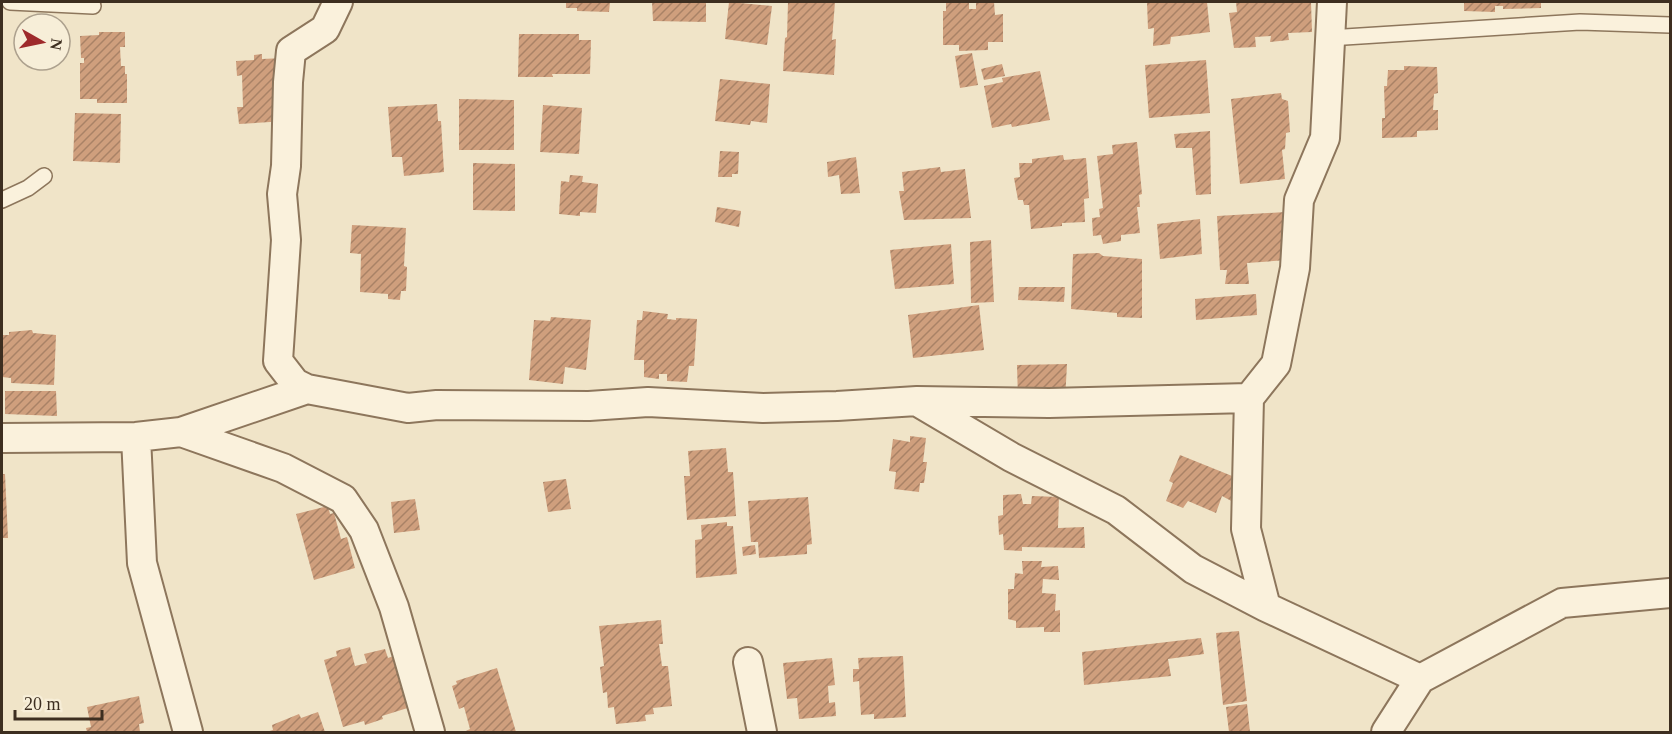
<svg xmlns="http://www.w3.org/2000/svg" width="1672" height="734" font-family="'Times New Roman',serif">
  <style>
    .building { fill: url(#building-hatch) }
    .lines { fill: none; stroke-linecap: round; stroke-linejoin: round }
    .service-casing { stroke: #8d765c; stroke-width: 18 }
    .minor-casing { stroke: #8d765c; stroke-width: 32 }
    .service { stroke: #faf1dc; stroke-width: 15 }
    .minor { stroke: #faf1dc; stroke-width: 28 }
  </style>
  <defs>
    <pattern id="building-hatch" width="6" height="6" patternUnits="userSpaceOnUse" patternTransform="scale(1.5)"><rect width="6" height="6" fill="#cf9f7d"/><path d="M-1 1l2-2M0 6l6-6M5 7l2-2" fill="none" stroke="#a98266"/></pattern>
  </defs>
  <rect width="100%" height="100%" fill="#f0e4c8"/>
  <path class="building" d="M566,2H610L609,12L577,11V8H566Z
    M652,2H706V22L653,21Z
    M729,2L772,6L767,45L725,39Z
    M788,2H835L832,40L836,39L834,75L783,71L785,38L787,37Z
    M946,2H969V9H976V2H994L995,15L1003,14V42H988V50L959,51V45H943V11H946Z
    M1147,2H1207L1210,32L1171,37L1170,44L1153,46L1154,28L1148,29Z
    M1236,2H1311L1312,32L1288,33L1289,40L1270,42L1271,36L1255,37L1256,47L1234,48L1229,13L1237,12Z
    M1464,2H1541V8L1503,9V6H1495V12L1464,11Z
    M99,32H125V47H120L121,66H125V74H127V103H97V99H80V63H84V58H81L80,36L99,35Z
    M519,34H579V40H591L590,74H552L553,77H518Z
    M972,53L978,85L960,88L955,56Z
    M262,54V59L283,58L287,121L239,124L237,107H243L242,75L237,76L236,61L254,60V55Z
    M1206,60L1210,113L1149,118L1145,65Z
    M1002,64L1005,76L984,80L981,69Z
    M1404,66L1437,67L1438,93L1434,94L1433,110H1438V130L1417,131V137L1382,138V118H1385L1384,86H1387L1388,70H1404Z
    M1040,71L1050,120L1012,127L1011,124L992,128L984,86L1003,82L1002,78Z
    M720,79L770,84L767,123L751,121L750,125L715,121Z
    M1281,93L1282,99L1288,101L1290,132L1286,133L1285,149L1282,150L1285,179L1240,184L1231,99Z
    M459,99L514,100V150H459Z
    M437,104L438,121H441L444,172L404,176L402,157H392L388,107Z
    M543,105L582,108L579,154L540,152Z
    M75,113L121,114L120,163L73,161Z
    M1210,131L1211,194L1196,195L1192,148H1176L1174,134Z
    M1137,142L1142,194L1139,195L1140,207H1137L1140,233L1121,235V241L1103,244L1101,235L1093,236L1092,218L1100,217L1099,209L1103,208L1097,156L1113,154L1112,145Z
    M720,151L739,152L738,174H732V177H718Z
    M1063,155L1064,160L1086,158L1089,198L1084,199L1085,222L1062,223V226L1031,229L1029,205H1024L1023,200H1018L1014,178L1020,177L1019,163H1032V159Z
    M856,157L860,193L841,194L839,175L828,177L827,162Z
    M473,163L515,164V211L473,210Z
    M940,167L941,172L965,169L971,218L904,220L899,191H904L902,172Z
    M570,175L583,176L582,182L598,184L596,213L580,212V216L559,214L561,181L569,182Z
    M717,207L741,211L739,227L715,222Z
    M1285,212L1287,260L1247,263L1249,284H1225L1227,270H1220L1217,216Z
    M1200,219L1202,254L1160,259L1157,224Z
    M352,225L406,228L404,266L407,267L406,291H401L400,300L388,299V294L360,292L361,254L350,253Z
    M991,240L994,302L971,303L970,242Z
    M951,244L954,284L895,289L890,250Z
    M1099,253L1103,256L1142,259V318L1117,317V313L1071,309L1073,254Z
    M1019,287H1065L1064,302L1018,300Z
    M1256,294L1257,315L1196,320L1195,299Z
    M979,305L984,350L913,358L908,315Z
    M643,311L668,314L667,319L676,320V318L697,319L694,366H689L687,382L667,381V374H659V379L644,377V360H634L637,320H642Z
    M551,317L591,320L586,370L565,367L563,384L529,380L534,320L550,321Z
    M32,330L33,333L56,335L54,385L11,383V378L2,377V335H9V332Z
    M1067,364L1065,401L1018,400L1017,365Z
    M5,391H56L57,416L5,414Z
    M910,436L926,438L923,462H927L924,483H920L919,492L894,489L896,472L889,471L893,439L910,442Z
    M726,448L728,472H733L736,516L687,520L684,476H690L688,451Z
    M1180,455L1247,482L1237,504L1222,496L1216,513L1188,501L1183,508L1166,501L1173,483L1169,481Z
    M2,474H5L8,538H2Z
    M566,479L571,509L548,512L543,482Z
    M1021,494L1023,504H1031L1032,496L1059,497L1058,528L1084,527L1085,548L1022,547V551L1004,550L1003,534L999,535L998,516L1003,515V495Z
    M808,497L812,544L807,545V554L759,558L758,542H751L748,501Z
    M415,499L420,530L394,533L391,502Z
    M328,506L330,514L334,513L341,539L347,537L355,568L314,580L296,514Z
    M727,522V526H733L737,574L696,578L695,540L702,539L701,525Z
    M755,545L756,554L743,556L742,547Z
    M1022,561H1042L1041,567L1058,566L1059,580L1043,579L1042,593L1056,594L1055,611L1060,610V632H1044V627L1016,628V621L1008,619V589H1014L1015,573L1023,574Z
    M661,620L663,644H659L662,666H668L672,706L653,708L654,714L645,715L646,721L616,724L614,707L608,708L607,692L603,693L600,667L604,666L599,626Z
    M1239,631L1247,701L1223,705L1216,633Z
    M1201,638L1204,654L1168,659L1171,676L1084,685L1082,652Z
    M350,647L355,666L367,663L364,654L385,649L388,658L399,654L414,706L382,716L383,719L365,725L364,721L343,727L324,660L337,656L336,651Z
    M903,656L906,717L874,719V714L861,715L859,681L853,682V669H859L858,658Z
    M832,658L835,685L828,686L829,703L835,702L836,716L799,719L797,698L787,699L783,663Z
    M497,668L516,732H466V731L470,729L464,707L459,709L452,686L457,684L456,681Z
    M139,696L144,723L139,724L140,732H87L86,728L91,727L87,707Z
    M1247,704L1250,732H1229L1226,707Z
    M318,712L325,732H266L273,730L272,725L299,714L301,718Z"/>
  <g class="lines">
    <defs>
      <path id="service" d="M10,2L93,6
        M1329,38L1580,22L1670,25
        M2,200L28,188L44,176"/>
      <path id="minor" d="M307,389L295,383L278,361L286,240L282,194L286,166L288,82L291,51L325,29L338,2
        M1249,398L1246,529L1266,607L1420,679
        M918,402L1011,457L1116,510L1193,569L1266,607
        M181,432L283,468L343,499L364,530L394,607L430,732
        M136,437L142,563L188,732
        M2,438L136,437L181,432L307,389L408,408L437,405L589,406L648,402L763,408L837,406L917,401L1049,403L1249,398L1276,364L1295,268L1299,200L1325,138L1332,2
        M748,662L762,732
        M1386,732L1420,679L1562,603L1670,593"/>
    </defs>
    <use href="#service" class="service-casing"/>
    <use href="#minor" class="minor-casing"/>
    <use href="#service" class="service"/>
    <use href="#minor" class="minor"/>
  </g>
  <rect width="1672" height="734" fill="none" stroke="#3d2e20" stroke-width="6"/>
  <g transform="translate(42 42) rotate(99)"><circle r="28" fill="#f7eed8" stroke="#ada18e" stroke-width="1.5"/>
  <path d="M0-4.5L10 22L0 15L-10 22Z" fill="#9e2a2b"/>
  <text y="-9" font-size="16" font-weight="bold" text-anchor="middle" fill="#3d2e20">N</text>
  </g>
  <path d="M15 710v9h87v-9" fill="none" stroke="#3d2e20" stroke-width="3"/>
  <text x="24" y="710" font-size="18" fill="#3d2e20" stroke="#f7eed8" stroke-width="4.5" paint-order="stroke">20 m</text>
</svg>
